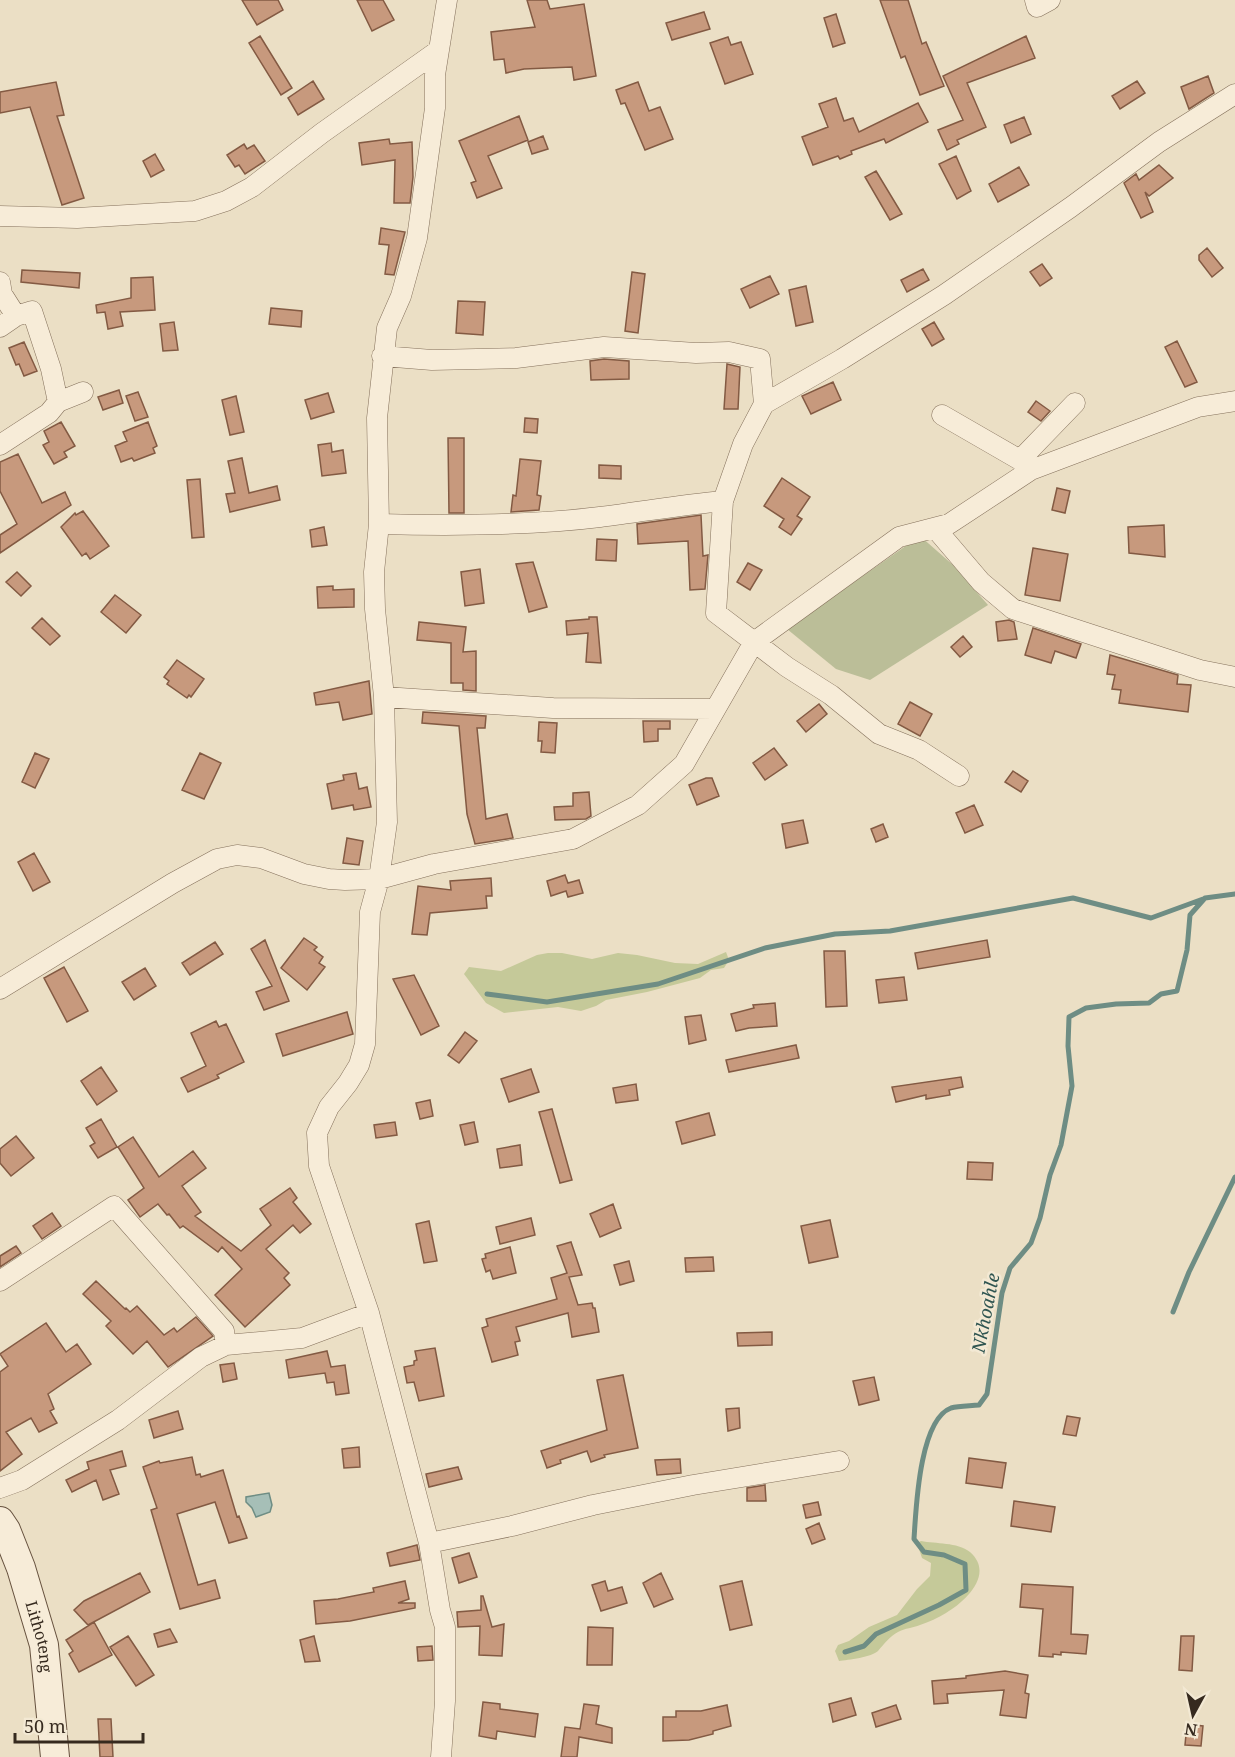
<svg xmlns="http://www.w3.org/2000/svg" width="1235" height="1757" font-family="'Noto Serif',serif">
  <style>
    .green { fill: #c5c999 }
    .cemetery { fill: #bbbe98 }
    .water { fill: #a6bfb7; stroke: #6e8d84; stroke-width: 1.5 }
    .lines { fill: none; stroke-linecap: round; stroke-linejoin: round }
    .stream { stroke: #6e8d84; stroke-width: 5 }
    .building { fill: #c7997d; stroke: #835a43; stroke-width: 1.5 }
    .minor-casing { stroke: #85715c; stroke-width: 21 }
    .secondary-casing { stroke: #67523f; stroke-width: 30 }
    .minor { stroke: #f7ecd8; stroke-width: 20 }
    .secondary { stroke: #f7ecd8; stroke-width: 28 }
    .labels { text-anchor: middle; stroke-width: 5; stroke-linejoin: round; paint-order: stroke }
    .street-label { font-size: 16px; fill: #362a1f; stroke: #f3e9d4 }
    .water-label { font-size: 18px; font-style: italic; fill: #2f5551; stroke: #f3e9d4 }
  </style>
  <rect width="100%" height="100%" fill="#ebdfc5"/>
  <path class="green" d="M726,952L729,960L724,968L711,970L700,978L647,992L606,1000L596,1006L581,1011L558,1007L504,1013L486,1003L464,974L469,967L501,971L537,955L548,953H562L592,959L618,953L637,955L675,963L698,964Z
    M921,1541C936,1544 957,1542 970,1552C995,1574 965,1602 946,1613C938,1618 929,1622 920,1625C913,1628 905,1628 898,1632C890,1636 884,1644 878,1651C872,1657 848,1660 839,1661L835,1651L838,1645L849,1641L869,1627L897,1615L917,1589L930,1576L931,1563L922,1558L917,1543Z"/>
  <path class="cemetery" d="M920,536L953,565L988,605L870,680L836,669L787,629Z"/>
  <path class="water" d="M269,1493L272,1505L270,1512L256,1517L252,1508L246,1502V1497Z"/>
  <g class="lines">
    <path class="stream" d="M487,994L547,1002L658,984L765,948L835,934L890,931L1073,898L1151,918L1203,899
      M1173,1312L1189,1272L1235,1177
      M845,1652L864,1646L876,1634L939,1605L966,1590L965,1564L944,1555L924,1552L914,1539C916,1510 919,1420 951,1408C959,1406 970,1406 979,1405L987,1394L1002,1293L1010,1268L1031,1243L1040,1218L1050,1175L1061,1145L1072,1086L1068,1046L1069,1017L1086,1008L1116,1004L1149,1003L1161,994L1177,991L1187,950L1190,915L1205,898L1235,894"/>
  </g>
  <path class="building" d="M242,0H278L283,10L257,25Z
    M357,0H383L394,20L372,31Z
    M527,0H547L550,9L584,4L596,76L574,80L572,67L524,69L506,73L504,59L494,60L491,32L535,27Z
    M880,0H908L922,44L926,42L944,86L920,95L905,56L901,58Z
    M704,12L710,29L672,40L666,23Z
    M836,14L845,43L833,47L824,18Z
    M260,36L292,88L281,95L249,43Z
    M1026,36L1035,58L967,83L986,127L957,140L959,144L947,150L938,130L963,120L943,76Z
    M728,37L731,45L741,42L753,74L725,84L710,43Z
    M1208,76L1214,93L1189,109L1181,87Z
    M313,81L324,99L298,115L288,98Z
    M1137,81L1145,93L1120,109L1112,96Z
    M56,82L64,115L57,116L84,198L62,205L30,107L0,113V92Z
    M638,82L649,111L660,107L673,139L645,150L625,103L621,104L616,90Z
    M836,98L844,121L853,118L859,132L918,103L928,122L886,143L884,139L851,151L852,154L840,159L838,156L813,165L802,137L828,127L819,104Z
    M519,116L528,140L488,156L502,188L477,198L471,183L476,181L459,141Z
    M1024,117L1031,134L1011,143L1004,125Z
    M543,136L548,149L532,154L528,142Z
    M389,139L390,144L412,142L413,177L410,203H394L395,160L362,165L359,143Z
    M244,144L247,149L254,145L265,161L245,174L239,165L235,167L227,155Z
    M155,154L164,170L151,177L143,161Z
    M956,156L971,191L957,199L939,164Z
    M1159,165L1173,178L1149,196L1145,192L1153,212L1141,218L1124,183L1136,174L1139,180Z
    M1019,167L1029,185L998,202L989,184Z
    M876,171L902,214L890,220L865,177Z
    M381,228L405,232L394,275L385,274L389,245L379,244Z
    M1207,248L1223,268L1212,277L1199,260V255Z
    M1042,264L1052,278L1040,286L1030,272Z
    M923,269L929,280L907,292L901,280Z
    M22,270L80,273L79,288L21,282Z
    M632,272L645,274L638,333L625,331Z
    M770,276L779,294L750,308L741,289Z
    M153,277L155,310L120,312L123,326L108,329L105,312L97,313L96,305L131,298V278Z
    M806,286L813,322L796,326L789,290Z
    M458,301L485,302L483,335L456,333Z
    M271,308L302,311L301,327L269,324Z
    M174,322L178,350L163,351L160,324Z
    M934,322L944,339L932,346L922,329Z
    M1177,341L1197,382L1185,387L1165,347Z
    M24,342L37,371L24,376L19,364L16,365L9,348Z
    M604,359L629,361V379L591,380L590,361Z
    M727,364L740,367L738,409H724Z
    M833,382L841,400L811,414L802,396Z
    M119,390L123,403L103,410L98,397Z
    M138,392L148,417L135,421L126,396Z
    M328,393L334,412L311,419L305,400Z
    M236,396L244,432L230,435L222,400Z
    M1036,401L1050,411L1041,421L1028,412Z
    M525,418L538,419L537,433L524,432Z
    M61,422L75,446L64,452L67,457L54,464L43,445L49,442L44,431Z
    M148,422L157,446L153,448L155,453L134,461L132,458L121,462L115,446L127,441L123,432Z
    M448,438H464V513H449Z
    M331,443L332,452L343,450L346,473L322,476L318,445Z
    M18,454L42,503L65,492L71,505L0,553V535L17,524L0,491V462Z
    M242,458L249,493L277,486L280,500L230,512L226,494L235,493L228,461Z
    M520,459L541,461L537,495L541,496L539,510L511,512L513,495L516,496Z
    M599,465L621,466V479L599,478Z
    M782,478L810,497L797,516L802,519L791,535L779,527L784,519L764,506Z
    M200,479L204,537L192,538L187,480Z
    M1057,488L1070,491L1065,513L1052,510Z
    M83,511L109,546L90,559L86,553L82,556L61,527L75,513L76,515Z
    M701,515L703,556L708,555L705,589L690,590L688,541L638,544L637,524Z
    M1164,525L1165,557L1129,553L1128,527Z
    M324,527L327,545L312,547L310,530Z
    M597,539L617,540L616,561L596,560Z
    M1033,548L1068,554L1060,601L1025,595Z
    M533,562L547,607L529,612L516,564Z
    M748,563L762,570L750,590L737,582Z
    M480,569L484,603L465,606L461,572Z
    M17,572L31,586L21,596L6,582Z
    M333,586V590L354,589V607L318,608L317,587Z
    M115,595L141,615L126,633L101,612Z
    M589,617H597L601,663L586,662L588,633L567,635L566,621L589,619Z
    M42,618L60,636L50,645L32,628Z
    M1009,620L1014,622L1017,639L998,641L996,622Z
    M419,622L466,627L463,652L476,651V691L463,690V683H451V643L417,640Z
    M1033,628L1081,644L1076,658L1055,651L1051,663L1025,655Z
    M963,636L972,647L960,657L951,647Z
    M1110,655L1178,675L1177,684L1191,685L1188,712L1119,703L1121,690L1112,689L1115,675L1107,674Z
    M177,660L204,679L191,697L189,695L187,698L167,684L169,681L164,677Z
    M369,681L372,714L343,720L339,702L316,705L314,693Z
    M910,702L932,714L920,736L898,724Z
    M819,704L827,714L806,732L797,721Z
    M423,712L486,716L485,728H477L486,819L507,814L513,838L475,844L467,814L459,726L422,723Z
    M643,721H670V729H658V741L644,742Z
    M539,722L557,723L555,753L541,752L542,741H538Z
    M774,748L787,765L765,780L753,763Z
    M35,753L49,759L35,788L22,782Z
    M200,753L221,763L204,799L182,790Z
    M1013,771L1028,781L1021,792L1005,782Z
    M356,773L359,789L367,787L371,807L354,810L353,805L332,809L327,784L344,780L343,775Z
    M706,778H712L719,796L697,805L689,785Z
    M589,792L591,816L586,819L555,820L554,807L573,806V793Z
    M974,805L983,825L965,833L956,813Z
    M803,820L808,843L786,848L782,824Z
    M883,824L888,837L876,842L871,829Z
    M347,838L363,841L359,865L343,863Z
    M34,853L50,882L33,891L18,862Z
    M565,875L568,883L579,880L583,893L568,897L566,891L551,896L547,881Z
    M491,878L492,896H486L487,908L430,913L427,935L412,934L418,886L451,890L450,881Z
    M304,938L317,947L314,950L323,957L319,963L325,967L307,990L281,968Z
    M265,940L289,1001L264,1010L256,992L272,986L251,949Z
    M987,940L990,957L918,969L915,953Z
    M215,942L223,954L190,975L182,963Z
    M824,951H845L847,1006L826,1007Z
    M64,967L88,1011L67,1022L44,978Z
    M145,968L156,986L134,1000L122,982Z
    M414,975L439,1026L421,1035L393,979Z
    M904,977L907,1000L879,1003L876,980Z
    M775,1003L777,1026L749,1028L736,1031L731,1014L754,1008L753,1005Z
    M347,1012L353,1034L283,1056L276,1034Z
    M701,1015L706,1040L689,1044L685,1017Z
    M216,1021L219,1027L226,1024L244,1062L217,1075L219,1078L188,1092L181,1078L206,1066L191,1033Z
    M465,1032L477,1041L459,1063L448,1055Z
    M796,1045L799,1058L729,1072L726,1060Z
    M101,1067L117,1091L97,1105L81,1081Z
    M531,1069L539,1092L509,1102L501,1079Z
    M961,1077L963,1087L949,1090L950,1095L926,1099V1095L896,1102L892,1087Z
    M636,1084L638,1100L616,1103L613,1088Z
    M430,1100L433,1116L420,1119L416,1103Z
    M552,1109L572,1180L560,1183L539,1112Z
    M709,1113L715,1135L682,1144L676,1122Z
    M101,1119L117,1147L98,1158L90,1146L95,1143L86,1128Z
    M395,1122L397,1135L376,1138L374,1125Z
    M474,1122L478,1142L465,1145L460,1125Z
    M16,1136L34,1158L11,1176L0,1163V1149Z
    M133,1137L159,1177L193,1151L206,1168L182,1186L201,1212L195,1216L241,1251L271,1225L260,1209L290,1188L297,1198L293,1202L311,1224L300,1233L293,1225L266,1249L289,1273L284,1278L290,1285L245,1327L215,1295L242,1269L222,1247L218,1252L183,1226L180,1228L169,1214L167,1215L158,1204L140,1217L128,1200L144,1188L118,1147Z
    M520,1145L522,1165L500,1168L497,1149Z
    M968,1162L993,1163L992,1180L967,1179Z
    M613,1204L621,1228L600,1237L590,1214Z
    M52,1213L61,1226L42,1239L33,1226Z
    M531,1218L535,1235L500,1244L496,1227Z
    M830,1220L838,1257L809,1263L801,1226Z
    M429,1221L437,1261L424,1263L416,1224Z
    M571,1242L582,1275L569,1277L578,1305L592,1303L593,1308H595L599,1332L572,1337L568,1313L516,1327L520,1341L515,1342L518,1355L492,1362L482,1328L488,1326L486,1319L557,1299L551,1278L567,1273L557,1246Z
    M16,1246L21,1253L0,1267V1256Z
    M510,1247L516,1273L493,1279L490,1270L486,1272L482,1259L486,1258L485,1254Z
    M713,1257L714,1271L686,1272L685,1258Z
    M629,1261L634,1281L620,1285L614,1265Z
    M96,1281L125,1309L126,1308L130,1312L137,1306L164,1335L174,1328L177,1332L196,1317L213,1336L168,1367L147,1341L133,1354L106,1326L111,1321L83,1294Z
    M46,1323L66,1352L77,1344L91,1364L48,1394L54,1409L50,1411L57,1423L39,1432L31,1418L6,1432L22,1454L0,1471V1372L8,1366L0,1354Z
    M772,1332V1345L738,1346L737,1333Z
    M435,1348L444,1396L419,1401L414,1382L407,1383L404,1367L414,1365V1361L417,1360L415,1351Z
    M327,1351L331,1367L345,1365L349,1393L336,1395L334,1382L327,1383L325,1373L289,1378L286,1360Z
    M234,1363L237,1379L223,1382L220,1365Z
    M623,1375L638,1448L604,1455L605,1457L591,1462L587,1451L560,1460L561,1463L547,1468L541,1451L607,1430L597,1380Z
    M874,1377L879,1400L859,1405L853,1381Z
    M739,1408L740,1428L728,1431L726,1409Z
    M178,1411L183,1429L154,1438L149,1420Z
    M1067,1416L1080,1418L1076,1436L1063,1434Z
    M359,1447L360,1467L344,1468L342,1449Z
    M122,1451L126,1466L110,1470L119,1494L103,1500L96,1480L72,1492L66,1480L89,1469L87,1462Z
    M192,1457L196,1475L200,1474L201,1477L223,1470L237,1517L239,1516L247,1538L229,1543L215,1502L177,1514L198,1585L215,1580L220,1598L180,1609L151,1510L157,1508L143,1467L159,1461L160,1463Z
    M969,1458L1006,1463L1002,1488L966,1483Z
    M680,1459L681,1473L657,1475L655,1460Z
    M458,1467L462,1479L429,1487L426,1474Z
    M765,1485L766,1501H747V1488Z
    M1014,1501L1055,1507L1051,1532L1011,1526Z
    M818,1502L821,1515L806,1518L803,1505Z
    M819,1523L825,1539L812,1544L806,1529Z
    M417,1545L420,1560L390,1566L387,1553Z
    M469,1553L477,1577L459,1583L452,1558Z
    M140,1573L150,1592L88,1625L74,1610L84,1601Z
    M661,1573L673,1599L654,1607L643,1583Z
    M405,1581L409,1599L398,1603H415V1608L350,1621L316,1624L314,1601L338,1599L374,1592L373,1588Z
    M605,1581L608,1591L622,1587L627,1603L601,1611L592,1585Z
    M742,1581L752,1625L730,1630L720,1586Z
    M1022,1584L1073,1587L1071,1634L1088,1635L1086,1654L1061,1652V1655L1053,1654V1657L1039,1656L1043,1609L1020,1607Z
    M481,1596H483L492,1627L504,1624L502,1656L479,1655L480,1626L458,1627L457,1612L481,1610Z
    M94,1622L112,1655L79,1672L69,1654L73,1651L66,1640Z
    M588,1627L613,1628L612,1665H587Z
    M170,1629L177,1642L158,1647L154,1634Z
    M128,1636L154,1675L136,1686L110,1647Z
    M314,1636L320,1661L305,1662L300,1640Z
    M1181,1636H1194L1192,1671L1179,1670Z
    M432,1646L433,1660L418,1661L417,1647Z
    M1005,1671L1028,1675L1025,1693L1029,1694L1026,1718L1000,1715L1004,1690L947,1694L948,1703L934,1704L932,1681L966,1678V1676Z
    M851,1698L856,1715L833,1722L829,1704Z
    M483,1702L500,1704V1709L538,1714L535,1737L497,1731L496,1739L479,1736Z
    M584,1704L599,1706L596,1724L612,1728V1743L579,1737L577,1757H561L565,1727L580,1729Z
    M727,1705L731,1726L713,1731V1734L689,1740L663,1741V1717H676V1711H701Z
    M896,1705L901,1719L876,1727L872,1713Z
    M98,1719H111L113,1757H100Z
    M1187,1724L1203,1726L1201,1746L1185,1745Z"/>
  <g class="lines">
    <defs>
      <path id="minor" d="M1035,0L1037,7L1050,0
        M0,216L77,218L195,211L226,201L252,187L322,133L439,50
        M0,282L2,294L16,316
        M0,327L16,316L32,311L51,369L58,402
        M382,356L432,360L516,358L604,347L696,353L729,352L760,359L764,404
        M942,415L1020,460
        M0,445L49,413L58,402L83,392
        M1031,470L1020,460L1075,403
        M379,524C452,526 527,526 600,517C641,512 681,505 723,501
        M935,528L981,582L1013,609L1200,670L1235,677
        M384,697L553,708L715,709
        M959,776L919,750L879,734L831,695L787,667L716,613L723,501L743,444L764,404L842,359L944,295L1071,207L1159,142L1235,94
        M0,989L173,883L217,859L237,855L261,858L304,874L329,879L345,880L379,879L434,864L573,839L638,805L684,764L754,642L899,537L949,524L1031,470L1198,407L1235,401
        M0,1281L114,1206L224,1331L226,1345
        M0,1488L22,1480L118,1420L201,1357L226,1345L302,1338L369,1313
        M429,1543L512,1526L593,1505L693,1485L839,1461
        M441,1757L445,1701V1627L440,1610L429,1543L369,1313L319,1166L317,1133L329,1107L348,1083L359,1065L365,1044L370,912L379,879L387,822L384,697L375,609L374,572L379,524L377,418L387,328L401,296L417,238L435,108V75L447,0"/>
      <g id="secondary">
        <path id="s1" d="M0,1521L6,1530L21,1568L44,1645L55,1757"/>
      </g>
    </defs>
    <use href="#minor" class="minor-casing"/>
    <use href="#secondary" class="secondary-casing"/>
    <use href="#minor" class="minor"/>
    <use href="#secondary" class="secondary"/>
  </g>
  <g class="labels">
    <g class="street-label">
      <text dy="6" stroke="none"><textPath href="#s1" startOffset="123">Lithoteng</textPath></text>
    </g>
    <g class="water-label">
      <text transform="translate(986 1313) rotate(-79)" y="6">Nkhoahle</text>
    </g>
  </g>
  <g transform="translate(1193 1715) rotate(188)" stroke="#f3e9d4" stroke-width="4.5" paint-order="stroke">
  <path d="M0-4.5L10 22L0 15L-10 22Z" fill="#362a1f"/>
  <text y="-9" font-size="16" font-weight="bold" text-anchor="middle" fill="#362a1f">N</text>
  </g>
  <path d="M15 1733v9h128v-9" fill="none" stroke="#362a1f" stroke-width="3"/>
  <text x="24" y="1733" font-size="18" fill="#362a1f" stroke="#f3e9d4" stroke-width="4.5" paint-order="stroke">50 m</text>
</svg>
